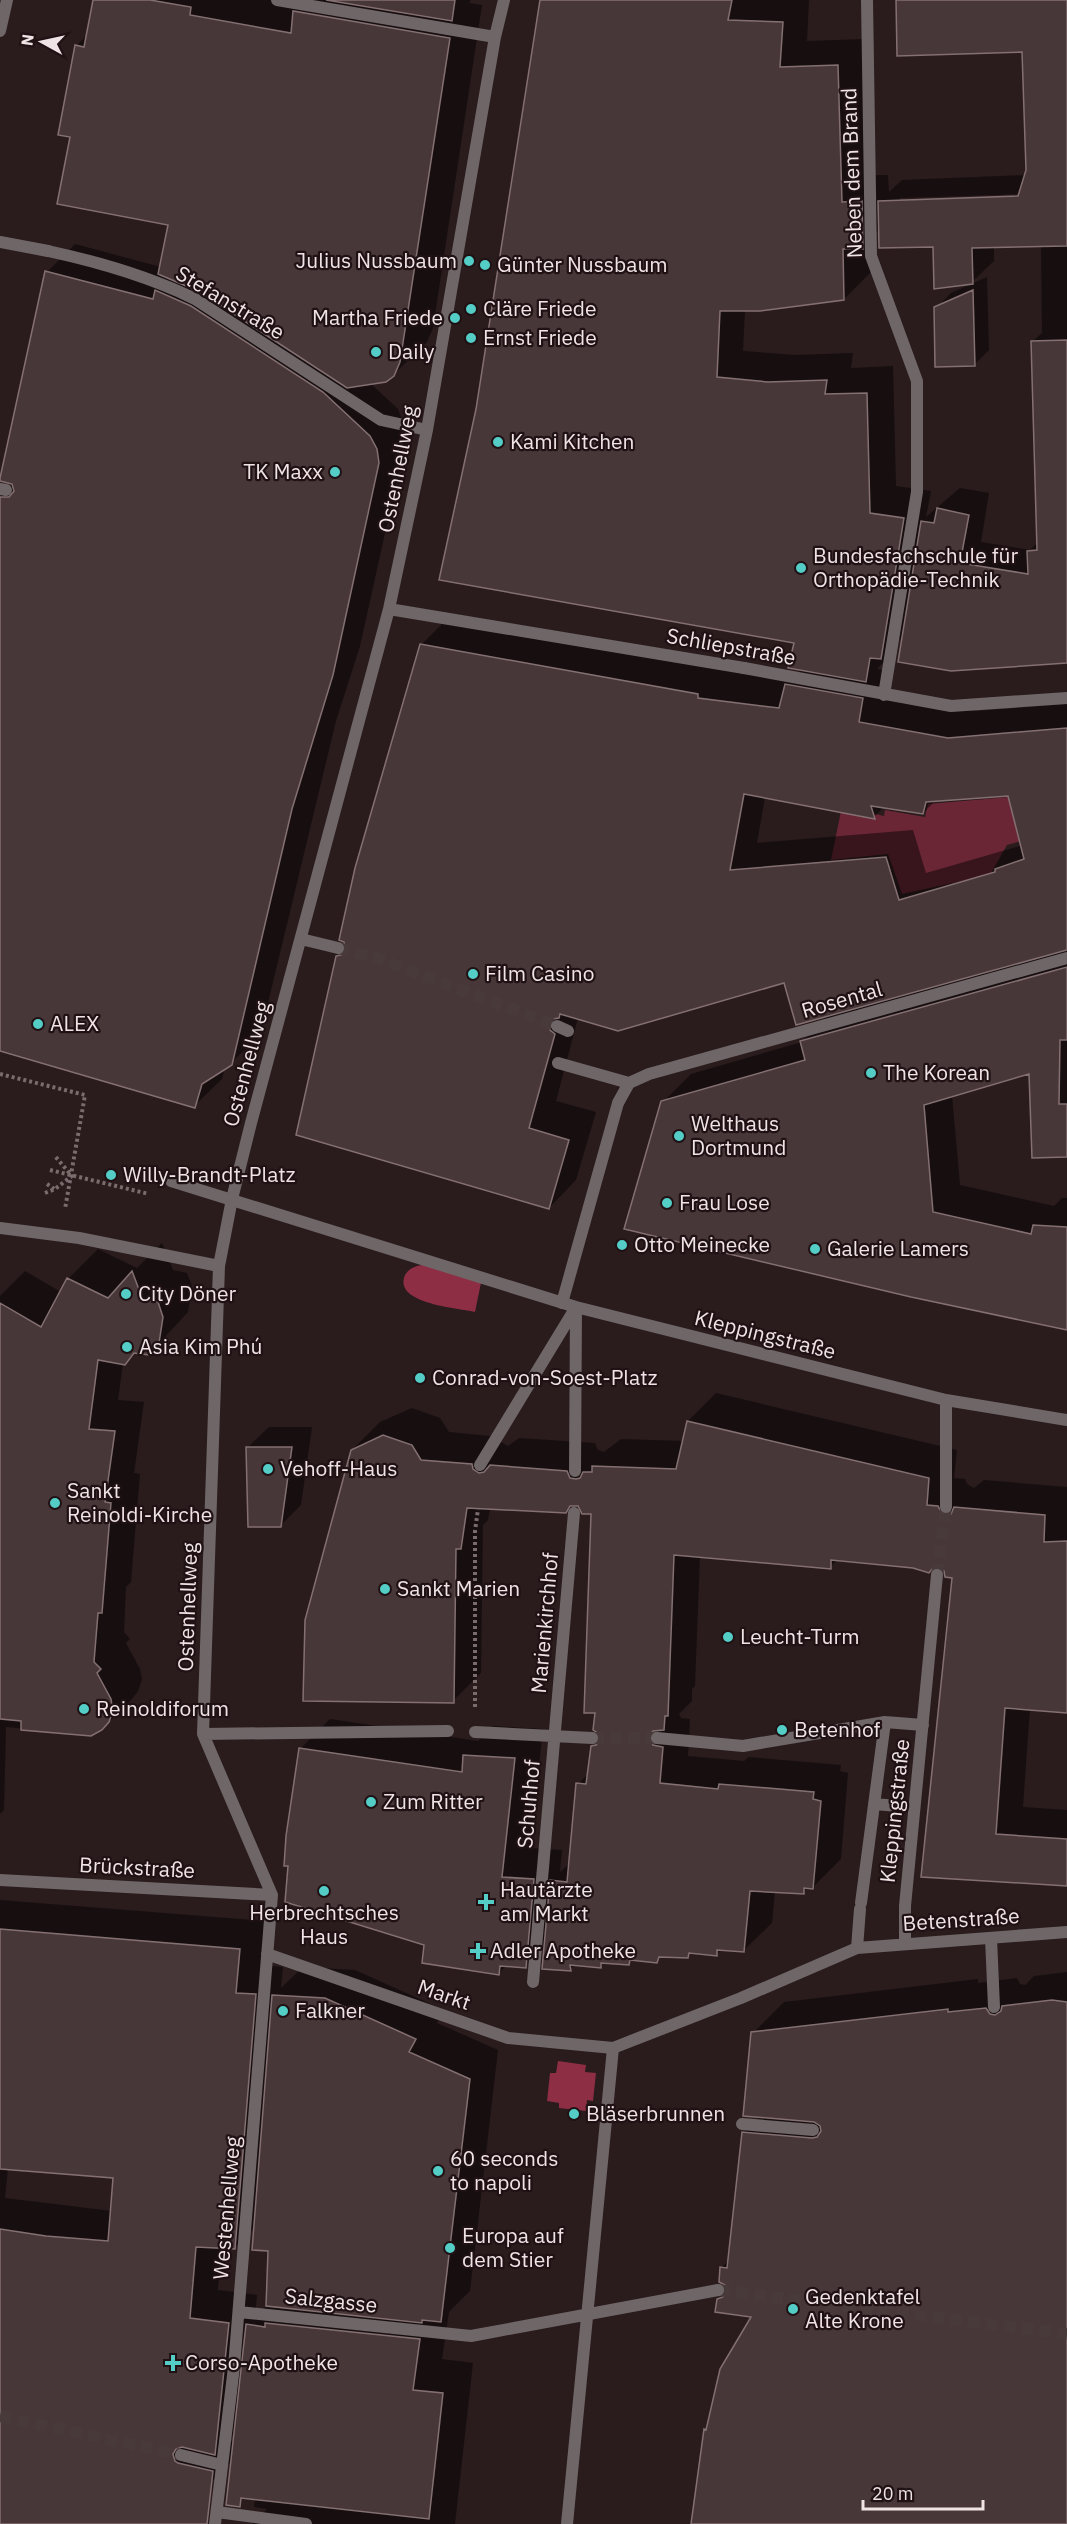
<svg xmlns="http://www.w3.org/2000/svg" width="1067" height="2524" font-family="'IBM Plex Sans',sans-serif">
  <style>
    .green { fill: #6a2635 }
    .water { fill: #8d2e44 }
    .shadow { fill: #0007; fill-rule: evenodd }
    .building { fill: #483739; stroke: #847072; stroke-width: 1.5; fill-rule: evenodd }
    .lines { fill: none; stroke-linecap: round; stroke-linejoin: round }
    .pedestrian-tunnel { stroke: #48393b; stroke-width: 12; stroke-dasharray: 12 6; stroke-linecap: butt }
    .path { stroke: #7a6c6e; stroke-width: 4; stroke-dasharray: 3 3; stroke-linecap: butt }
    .service { stroke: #6f6667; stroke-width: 12 }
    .pedestrian { stroke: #6f6667; stroke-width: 12 }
    .minor { stroke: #6f6667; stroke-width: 12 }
    .poi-dot { fill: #54cdc7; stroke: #201214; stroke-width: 2 }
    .labels { text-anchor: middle; stroke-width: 4.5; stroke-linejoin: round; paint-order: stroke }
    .street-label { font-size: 21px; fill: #efe3e5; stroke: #201214 }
    .poi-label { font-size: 21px; fill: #efe3e5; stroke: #201214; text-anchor: start }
  </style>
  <rect width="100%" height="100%" fill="#2a1b1d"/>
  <path class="green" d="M1032,795L1036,837L1007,845L990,875L902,894L888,854L831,860L842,806L884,816L885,810L925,817L928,804Z"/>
  <path class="water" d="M422,1265L482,1278L475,1312C457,1308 397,1304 404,1278C406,1270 414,1266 422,1265Z
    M558,2061L586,2065L585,2072L596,2073L593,2101L587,2100L586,2111L559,2108V2103L547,2101L550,2073H556Z"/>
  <path class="shadow" d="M94,0H471L469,3L482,5L433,328L427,342L393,375L370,383L398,409L407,434L360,646L336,721L260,1036L225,1068L222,1079L194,1106L0,1049V497L14,483L47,272L75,244L161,267L170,223L71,136L76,46L88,34Z
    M542,0H809L807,41L865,39L869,175H888L889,192L902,180L1026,175L1027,171L1024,51L898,0H1067V662L904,635L894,645L892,653L877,669L890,671L886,694L976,711L1067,704V1156L1030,1072L952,1095L960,1185L1054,1206L1062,1198H1067V1328L663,1102L691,1074L802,1042L829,1014L785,981L578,1018L556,1101L596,1112L576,1180L549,1208L337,957L347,947L345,941L421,645L449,617L791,679L802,669L796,642L477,409ZM1025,194V197L900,201V198ZM880,229L935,245L972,282L994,261V246L1041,245L1042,333L1032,342L1039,541L1030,550L981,542L989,493L960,488L926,517L931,491L896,486L893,366L851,368L853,353L796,355L743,351L745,309L844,299L871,272L870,239ZM1009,794L1022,844L1020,846L926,873L913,830L757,843L765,797L874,817L884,807L923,813L936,800Z
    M987,277L989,350L975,364L936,308L951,293Z
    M162,1243L173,1270L187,1273L192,1286L188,1312L149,1354L136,1351L123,1363L118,1400L144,1402L134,1473L140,1474L131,1582L126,1587L124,1632L130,1639L126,1643L140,1669L142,1680L138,1691L132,1699L102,1729L91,1735L6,1727L4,1810L0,1814V1296L25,1271L61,1292L68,1279L98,1249L137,1268Z
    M716,1393L957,1450L954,1478L965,1479L967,1484L974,1488L984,1480L1067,1487V1712L1030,1708L1023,1807L1067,1810V1884L923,1875L954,1577L942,1567H913L838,1559L830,1567L700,1556L695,1686L692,1689V1701L679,1714L681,1718L690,1719L688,1756L744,1761L749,1757L841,1765L840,1771L848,1773L841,1859L813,1887H809L803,1892L775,1891L772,1923L744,1950L722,1949L717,1954L692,1952L687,1957L663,1955L657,1961L633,1959L629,1963L605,1961L601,1966L576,1964L570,1969L546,1946L525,1966L507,1965L499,1973L426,1944L300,1749L330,1719L478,1741L493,1726L543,1729L530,1848L562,1850L560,1872L571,1862L578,1784L589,1773L592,1747L601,1737L596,1712L592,1513L573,1504L565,1511L490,1508L488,1520L483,1525L481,1673L453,1701L352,1450L380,1422L412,1408L440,1418L449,1432L500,1437L501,1442L508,1446L519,1438L595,1443L598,1450L604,1452L621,1439L684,1441L688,1421Z
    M269,1427H312L301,1505L280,1526L247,1448Z
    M0,1900L267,1921L263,1965L283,1967L281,1988L303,1967L355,1970L444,2010L437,2023L498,2050L470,2291L449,2312L442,2359L473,2363L455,2524H252L267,2509L254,2507L255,2498L232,2461L211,2482L197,2524H0ZM8,2168L115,2177L112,2211L5,2198ZM255,2227L270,2249L267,2305L255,2317L257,2295L218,2290L221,2247H235ZM235,2432L234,2442L228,2440Z
    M1067,1972V2524H692L705,2430L709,2426L754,2316L718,2299L727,2290L722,2267L729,2260L743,2133L760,2116L753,2033L784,2002L978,1979V1983L1017,1978L1020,1984L1025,1985L1034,1976Z"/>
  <path class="building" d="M93,0H150L191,7L190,15L291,33L293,11L450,38L400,362L394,376L386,382L347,388L200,292L158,274L168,225L57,204L70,137L58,135L75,45L84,47Z
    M326,0H455L452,21Z
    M540,0H732L728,20L783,22L780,67L838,65L842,202L862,201L863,249H843L844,300L760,311H720L717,377L768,382L827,380L825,394L867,393L870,513L904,518L881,659L870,658L866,682L788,668L794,643L439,580L476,409Z
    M896,0H1067V246L972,248L973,284L934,289L933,247L879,248L878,201L1018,196L1026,170L1022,52L897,56Z
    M45,271L153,299L155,290L191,306L323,392L370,436L377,449L379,463L333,675L292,809L232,1065L202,1084L195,1108L0,1051V497H9L14,491L12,484L0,481V478Z
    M973,290L975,366L935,367L934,307Z
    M1067,340V663L951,671L898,662L921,521L934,523L937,508L969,515L960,563L1028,574L1027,551L1037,550L1031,341Z
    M420,644L698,694V698L779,708L785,684L863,698L859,722L948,738L1067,728V950L796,1025L784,983L618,1031L560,1014L559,1018L553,1019L549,1023L550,1030L555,1034L529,1128L569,1140L549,1209L296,1135L336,956L344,954L346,949L344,942L339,940L355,868ZM744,794L875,819L871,806L923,814L926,802L1008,796L1024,859L995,869V872L899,900L886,857L730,870Z
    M1067,967V1040H1060L1059,1104H1067V1157L1032,1158L1029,1074L924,1105L933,1212L1031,1234L1033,1225L1067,1227V1330L911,1297L624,1229L661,1101L805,1060L800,1041Z
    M132,1271L143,1300L158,1302L163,1317L159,1343L149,1355L134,1353L125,1365L98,1360L89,1429L115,1431L105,1502L111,1503L102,1613H98L94,1662L101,1669L97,1673L111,1699L113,1711L109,1722L102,1730L91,1736L21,1730V1721L0,1719V1303L41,1327L67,1278L108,1298Z
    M687,1421L929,1478L927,1505L938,1506L942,1514H951L954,1507L1045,1515L1044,1542L1067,1541V1713L1005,1708L996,1834L1067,1839V1886L921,1877L952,1578L945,1577L944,1571L938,1567L933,1568L929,1573L913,1568L831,1560V1569L674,1555L668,1716H665L664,1730L653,1731L649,1738L653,1745L663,1747L660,1783L718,1789L719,1784L814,1792L813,1799L821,1801L813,1889L804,1888V1894L750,1891L744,1952L717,1950V1956L689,1953L688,1958L659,1957L657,1963L630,1960L629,1965L601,1963V1968L570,1965L571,1971L542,1969L550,1880L567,1882L576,1783L586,1784L591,1746L596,1745L600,1739L599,1734L593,1730L595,1713H584L591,1514H582L578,1506H570L566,1513L467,1508L461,1549H456L454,1703L303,1701L305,1620L351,1450L383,1435L412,1445L421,1460L472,1464L473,1469L479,1473L484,1472L490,1465L567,1471L570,1478L576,1479L580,1478L583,1472H592V1466L676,1469Z
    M246,1447H292L281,1527H248Z
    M299,1748L462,1772L463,1755L515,1758L502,1877L534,1879L526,1968L500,1966L499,1975L422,1963L424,1945L285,1902L288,1866H284L286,1836Z
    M0,1929L240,1949L236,1993L256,1994L235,2249L196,2247L190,2318L229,2323L215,2455L182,2447L176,2449L173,2454L175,2461L178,2463L213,2471L207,2524H0V2229L46,2236L108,2241L113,2178L0,2169Z
    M272,1995L325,1998L416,2039L409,2052L470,2079L441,2322L422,2320V2323L266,2306L268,2251L252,2250Z
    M1052,2000L1067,2002V2524H691L704,2429L706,2430L720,2369L751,2317L715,2312L717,2299L723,2297L726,2292L725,2285L719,2282L720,2267L727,2268L742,2132L812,2138L817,2137L821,2131L820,2126L814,2122L743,2116L751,2032L948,2009V2012L986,2008L990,2014L995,2015L1001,2011L1002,2006Z
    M265,2323L420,2339L413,2390L443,2393L429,2519L241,2498L240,2507L226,2505L246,2324L265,2327Z"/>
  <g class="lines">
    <path class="pedestrian-tunnel" d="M338,948L374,957L557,1026
      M937,1575L946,1507
      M592,1738H657
      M718,2290L1067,2334
      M0,2416L181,2455"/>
    <path class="path" d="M0,1074L85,1095L65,1209
      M50,1170L149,1194
      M47,1184L54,1189
      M45,1193L55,1189L72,1176L54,1155
      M475,1707V1531L478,1509"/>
    <path class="service" d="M0,489L6,490
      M991,1938L994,2007"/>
    <path class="pedestrian" d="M277,0L495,37
      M48,251C99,262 148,276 195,299L381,420L427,430
      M389,609L744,668
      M301,939L338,948
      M557,1026L568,1031
      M171,1181L576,1307L946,1400L1067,1420
      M0,1228L79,1238L219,1266
      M480,1465L576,1307
      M575,1471L576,1308
      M946,1507V1400
      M475,1732L592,1738
      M203,1734L448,1731
      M657,1738L743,1746L885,1722L923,1725
      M874,1804L898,1806
      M0,1880L272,1895
      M861,1903L885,1722
      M905,1944V1906L937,1575
      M857,1948L860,1909
      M267,1954L508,2038L613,2048L741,1998L857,1948L1067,1932
      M533,1982L574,1513
      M742,2124L813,2130
      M239,2312L471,2336L718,2290
      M181,2455L222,2465
      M217,2512L306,2524
      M215,2524L234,2367L272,1895L203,1734L219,1266L232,1199L251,1123L389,609L427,430L495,37L504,0
      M567,2524L613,2048"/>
    <path class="minor" d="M867,0L871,256L917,381V492L884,695
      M0,31L7,0
      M0,242L48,251
      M744,668L951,706L1067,698
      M558,1063L629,1083
      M562,1303L618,1103L629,1083L649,1074L1067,958"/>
  </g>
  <g class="poi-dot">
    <circle cx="469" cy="261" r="6"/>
    <circle cx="485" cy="265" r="6"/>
    <circle cx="471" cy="309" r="6"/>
    <circle cx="455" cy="318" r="6"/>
    <circle cx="471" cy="338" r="6"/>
    <circle cx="376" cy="352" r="6"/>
    <circle cx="498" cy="442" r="6"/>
    <circle cx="335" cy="472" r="6"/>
    <circle cx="801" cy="568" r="6"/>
    <circle cx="473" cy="974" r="6"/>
    <circle cx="38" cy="1024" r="6"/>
    <circle cx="871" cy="1073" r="6"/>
    <circle cx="679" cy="1136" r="6"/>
    <circle cx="111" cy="1175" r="6"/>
    <circle cx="667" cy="1203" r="6"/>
    <circle cx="622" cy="1245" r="6"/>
    <circle cx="815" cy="1249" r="6"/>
    <circle cx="126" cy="1294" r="6"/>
    <circle cx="127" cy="1347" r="6"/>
    <circle cx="420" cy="1378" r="6"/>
    <circle cx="268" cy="1469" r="6"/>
    <circle cx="55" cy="1503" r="6"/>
    <circle cx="385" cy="1589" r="6"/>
    <circle cx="728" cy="1637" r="6"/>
    <circle cx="84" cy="1709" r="6"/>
    <circle cx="782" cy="1730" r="6"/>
    <circle cx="371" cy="1802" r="6"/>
    <circle cx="324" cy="1891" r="6"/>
    <path d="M483 1893h6v6h6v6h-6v6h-6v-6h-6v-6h6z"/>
    <path d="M475 1942h6v6h6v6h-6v6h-6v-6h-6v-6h6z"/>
    <circle cx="283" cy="2011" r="6"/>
    <circle cx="574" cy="2114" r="6"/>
    <circle cx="438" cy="2171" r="6"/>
    <circle cx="450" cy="2248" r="6"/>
    <circle cx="793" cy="2309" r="6"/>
    <path d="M170 2354h6v6h6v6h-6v6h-6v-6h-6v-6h6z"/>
  </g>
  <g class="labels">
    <g class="street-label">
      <text transform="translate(852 173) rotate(-92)" y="7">Neben dem Brand</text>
      <text transform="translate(230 303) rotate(31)" y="7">Stefanstraße</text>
      <text transform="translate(398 469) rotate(-79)" y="7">Ostenhellweg</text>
      <text transform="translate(731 647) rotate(10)" y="7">Schliepstraße</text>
      <text transform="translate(842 1000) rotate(-16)" y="7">Rosental</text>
      <text transform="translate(247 1064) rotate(-75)" y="7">Ostenhellweg</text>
      <text transform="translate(765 1335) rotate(14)" y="7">Kleppingstraße</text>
      <text transform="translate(188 1607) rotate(-88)" y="7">Ostenhellweg</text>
      <text transform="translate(545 1623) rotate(-85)" y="7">Marienkirchhof</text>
      <text transform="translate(529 1804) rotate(-85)" y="7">Schuhhof</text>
      <text transform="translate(895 1811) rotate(-84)" y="7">Kleppingstraße</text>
      <text transform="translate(137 1868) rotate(3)" y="7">Brückstraße</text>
      <text transform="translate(961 1920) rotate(-4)" y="7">Betenstraße</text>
      <text transform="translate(444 1995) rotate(19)" y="7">Markt</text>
      <text transform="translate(227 2208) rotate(-85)" y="7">Westenhellweg</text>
      <text transform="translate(331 2301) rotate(6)" y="7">Salzgasse</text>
    </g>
    <g class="poi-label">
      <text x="457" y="268" text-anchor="end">Julius Nussbaum</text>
      <text x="497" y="272">Günter Nussbaum</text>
      <text x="483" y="316">Cläre Friede</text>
      <text x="443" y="325" text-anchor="end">Martha Friede</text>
      <text x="483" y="345">Ernst Friede</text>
      <text x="388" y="359">Daily</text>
      <text x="510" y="449">Kami Kitchen</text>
      <text x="323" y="479" text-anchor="end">TK Maxx</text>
      <text x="813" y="563">Bundesfachschule für<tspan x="813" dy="24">Orthopädie-Technik</tspan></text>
      <text x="485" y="981">Film Casino</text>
      <text x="50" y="1031">ALEX</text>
      <text x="883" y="1080">The Korean</text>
      <text x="691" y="1131">Welthaus<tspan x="691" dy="24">Dortmund</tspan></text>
      <text x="123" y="1182">Willy-Brandt-Platz</text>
      <text x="679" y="1210">Frau Lose</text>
      <text x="634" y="1252">Otto Meinecke</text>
      <text x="827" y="1256">Galerie Lamers</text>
      <text x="138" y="1301">City Döner</text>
      <text x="139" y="1354">Asia Kim Phú</text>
      <text x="432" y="1385">Conrad-von-Soest-Platz</text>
      <text x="280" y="1476">Vehoff-Haus</text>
      <text x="67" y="1498">Sankt<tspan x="67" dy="24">Reinoldi-Kirche</tspan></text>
      <text x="397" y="1596">Sankt Marien</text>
      <text x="740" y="1644">Leucht-Turm</text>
      <text x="96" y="1716">Reinoldiforum</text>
      <text x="794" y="1737">Betenhof</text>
      <text x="383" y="1809">Zum Ritter</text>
      <text x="500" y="1897">Hautärzte<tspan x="500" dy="24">am Markt</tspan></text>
      <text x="324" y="1920" text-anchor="middle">Herbrechtsches<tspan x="324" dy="24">Haus</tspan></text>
      <text x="490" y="1958">Adler Apotheke</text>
      <text x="295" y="2018">Falkner</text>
      <text x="586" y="2121">Bläserbrunnen</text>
      <text x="450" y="2166">60 seconds<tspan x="450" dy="24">to napoli</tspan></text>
      <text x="462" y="2243">Europa auf<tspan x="462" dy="24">dem Stier</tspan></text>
      <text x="805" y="2304">Gedenktafel<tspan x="805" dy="24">Alte Krone</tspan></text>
      <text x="185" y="2370">Corso-Apotheke</text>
    </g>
  </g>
  <g transform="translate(42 42) rotate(278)" stroke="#201214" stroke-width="4.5" paint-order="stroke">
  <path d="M0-4.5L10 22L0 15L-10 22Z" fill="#efe3e5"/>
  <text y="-9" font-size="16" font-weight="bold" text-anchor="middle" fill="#efe3e5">N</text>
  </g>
  <path d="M863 2500v9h120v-9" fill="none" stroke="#efe3e5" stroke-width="3"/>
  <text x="872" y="2500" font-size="18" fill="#efe3e5" stroke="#201214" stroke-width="4.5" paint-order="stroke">20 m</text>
</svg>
